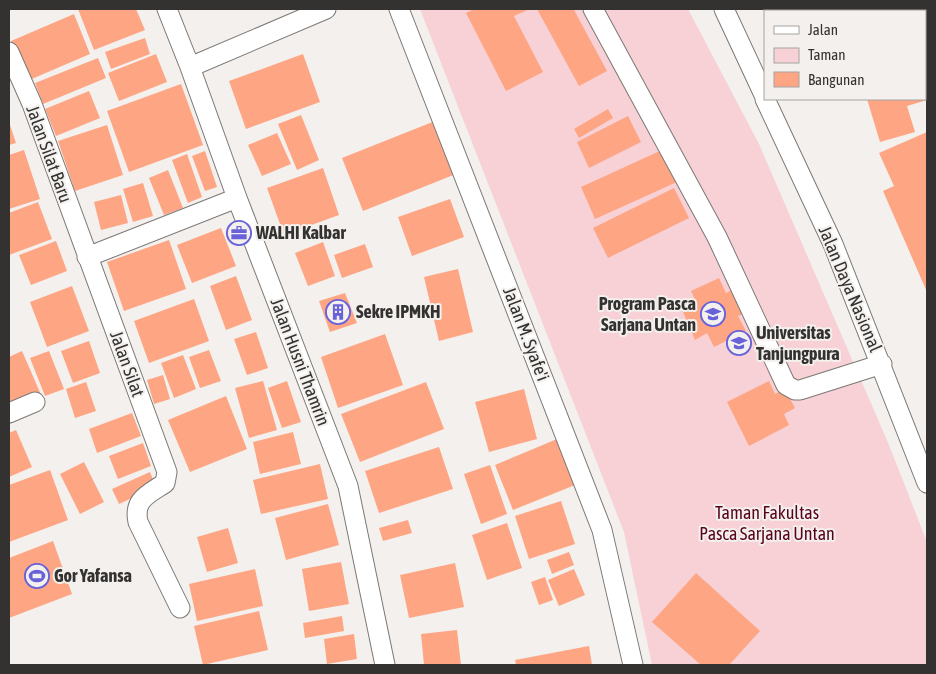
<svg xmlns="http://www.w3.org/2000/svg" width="936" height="674" font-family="'Asap Condensed',sans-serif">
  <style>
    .green { fill: #f7d1d5 }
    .building { fill: #fea584 }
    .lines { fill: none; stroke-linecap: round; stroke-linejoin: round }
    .minor-casing { stroke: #7b7875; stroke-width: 21 }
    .minor { stroke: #fff; stroke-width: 19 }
    .labels { text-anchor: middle; stroke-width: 4; stroke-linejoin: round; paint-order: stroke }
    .street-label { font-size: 18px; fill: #333231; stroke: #f3f0ed }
    .poi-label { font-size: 18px; font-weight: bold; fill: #333231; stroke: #f3f0ed; text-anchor: start }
    .park-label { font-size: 18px; fill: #59021e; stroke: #f3f0ed }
  </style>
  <rect width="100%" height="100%" fill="#f3f0ed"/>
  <path class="green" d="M420,9H688L759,144L889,445L927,542V665H652L624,532Z"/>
  <path class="building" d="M78,9H136L145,30L94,50Z
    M474,9H530L514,16L543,72L506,91L466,13Z
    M537,9H577L574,10L607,71L579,86Z
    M783,9H924L925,11H784Z
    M925,12L927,19V100L907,106L915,132L880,142L867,99H925Z
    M74,14L90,54L27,81L11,41Z
    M145,38L150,54L111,69L105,52Z
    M156,54L167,82L119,101L108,73Z
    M303,54L320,102L246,129L229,81Z
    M98,58L106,78L43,104L35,83Z
    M181,84L203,145L129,172L107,111Z
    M89,91L100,118L56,136L45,109Z
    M608,109L613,118L579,138L574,129Z
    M301,115L319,160L297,170L278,124Z
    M628,116L641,142L589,168L577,142Z
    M435,121L456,174L363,211L342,158Z
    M9,122L16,143L9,145Z
    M107,125L123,175L75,191L58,141Z
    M927,132V292L883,191L894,186L879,153Z
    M277,133L291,164L262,176L248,145Z
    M24,150L40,199L9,209V155Z
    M662,150L677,182L595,219L581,187Z
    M205,151L217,187L205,191L192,156Z
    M187,154L202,197L188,203L172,160Z
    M323,168L339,215L284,235L267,188Z
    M168,170L183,208L164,215L149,178Z
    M143,183L153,216L133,222L123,189Z
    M674,188L689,218L608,258L593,228Z
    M121,195L128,223L101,230L94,202Z
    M450,199L464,237L412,256L398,217Z
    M38,202L52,239L9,255V213Z
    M221,228L236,266L192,283L177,245Z
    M169,240L186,289L124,311L107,262Z
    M56,241L67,271L31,285L19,255Z
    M323,242L335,276L308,286L295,253Z
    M365,244L373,267L342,278L334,255Z
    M458,269L473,332L439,341L424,277Z
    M236,276L252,320L226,330L210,286Z
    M719,278L726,293L739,286L751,311L738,316L746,331L714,347L707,333L695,340L683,312L697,304L691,291Z
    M72,286L89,331L47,347L30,302Z
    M345,293L357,323L330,332L319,301Z
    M194,299L209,341L149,363L134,321Z
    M256,332L268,368L247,375L234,339Z
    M385,334L403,385L338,408L321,357Z
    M89,341L100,373L73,383L61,351Z
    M209,350L221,381L200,388L189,357Z
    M22,351L42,397L13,409L9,400V357Z
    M49,351L64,389L45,396L30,358Z
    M183,355L196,389L174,398L161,363Z
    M163,375L170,399L154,404L147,380Z
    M263,381L277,430L249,438L235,388Z
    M287,381L301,422L282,428L268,388Z
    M769,381L775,394L785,389L795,408L784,414L789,425L749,446L727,402Z
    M86,382L96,411L75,418L66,389Z
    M426,382L444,429L360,462L341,414Z
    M524,389L537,439L489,452L475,402Z
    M226,396L247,449L190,472L168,420Z
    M132,413L141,436L97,453L89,429Z
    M16,430L32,467L9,477V433Z
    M293,432L301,464L260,474L253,442Z
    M557,439L575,485L513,510L495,465Z
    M143,443L151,466L118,479L109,456Z
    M439,447L453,489L379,513L365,471Z
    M84,462L104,502L80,514L60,474Z
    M320,464L328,499L261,514L253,480Z
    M490,465L507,514L481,524L464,474Z
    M50,470L68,520L9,542V485Z
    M150,472L156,487L119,504L112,489Z
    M561,501L575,544L529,559L515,516Z
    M328,504L339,545L286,560L275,518Z
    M408,520L412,533L383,541L379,528Z
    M507,523L522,568L487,580L472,535Z
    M228,528L238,563L207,572L197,537Z
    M53,541L72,594L9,618V558Z
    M569,552L574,565L552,574L547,560Z
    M341,562L349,604L309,611L302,569Z
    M455,563L464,607L409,618L400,575Z
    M255,569L263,606L197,621L189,584Z
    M574,569L585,595L559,606L548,580Z
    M696,573L760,631L729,665H701L652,622Z
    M545,577L553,600L539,605L531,582Z
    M259,611L268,650L203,665L194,626Z
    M342,616L344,631L305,638L303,623Z
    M457,630L461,665H424L421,634Z
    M354,634L357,659L327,664L324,639Z
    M589,646L592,665H516L515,660Z"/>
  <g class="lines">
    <defs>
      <path id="minor" d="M167,9L190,67L237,198L348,486L385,665
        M399,9L602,530L633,665
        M593,9L717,237L786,385L795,390H800L882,364
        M724,9L765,97
        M9,52L32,104L167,472L165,483C149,494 133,499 138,522L180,608
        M190,67L326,9
        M765,99L833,244L927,483
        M87,257L237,198
        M9,413L35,402"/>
    </defs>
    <use href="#minor" class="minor-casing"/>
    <use href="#minor" class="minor"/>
  </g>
  <defs>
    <symbol id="office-ring" viewBox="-11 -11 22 22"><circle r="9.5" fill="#f3f0ed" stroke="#6761da" stroke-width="1.5"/><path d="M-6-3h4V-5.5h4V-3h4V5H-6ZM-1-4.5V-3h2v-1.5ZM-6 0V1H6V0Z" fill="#6761da"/></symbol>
    <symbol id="building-ring" viewBox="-11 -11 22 22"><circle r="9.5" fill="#f3f0ed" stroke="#6761da" stroke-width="1.5"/><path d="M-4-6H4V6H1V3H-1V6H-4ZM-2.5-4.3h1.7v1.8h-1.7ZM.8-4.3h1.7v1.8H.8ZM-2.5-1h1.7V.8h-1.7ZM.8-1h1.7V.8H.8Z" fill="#6761da"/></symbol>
    <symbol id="university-ring" viewBox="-11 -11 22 22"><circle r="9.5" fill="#f3f0ed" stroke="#6761da" stroke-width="1.5"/><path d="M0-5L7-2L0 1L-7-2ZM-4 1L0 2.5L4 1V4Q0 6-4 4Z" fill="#6761da"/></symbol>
    <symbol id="stadium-ring" viewBox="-11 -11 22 22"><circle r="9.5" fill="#f3f0ed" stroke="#6761da" stroke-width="1.5"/><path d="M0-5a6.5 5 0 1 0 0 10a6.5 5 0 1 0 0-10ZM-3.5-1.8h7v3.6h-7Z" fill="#6761da"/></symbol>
  </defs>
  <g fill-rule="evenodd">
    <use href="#office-ring" x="225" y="219" width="28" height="28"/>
    <use href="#building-ring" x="324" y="298" width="28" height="28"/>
    <use href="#university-ring" x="699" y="300" width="28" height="28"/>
    <use href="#university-ring" x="725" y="329" width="28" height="28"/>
    <use href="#stadium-ring" x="23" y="562" width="28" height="28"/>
  </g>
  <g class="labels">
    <g class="street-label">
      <text transform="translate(49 154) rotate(70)" y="6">Jalan Silat Baru</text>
      <text transform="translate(850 289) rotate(67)" y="6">Jalan Daya Nasional</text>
      <text transform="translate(526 334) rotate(69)" y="6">Jalan M. Syafe'i</text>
      <text transform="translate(300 362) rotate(69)" y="6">Jalan Husni Thamrin</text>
      <text transform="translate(127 364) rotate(70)" y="6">Jalan Silat</text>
    </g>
    <g class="poi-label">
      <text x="256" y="239">WALHI Kalbar</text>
      <text x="696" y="310" text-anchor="end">Program Pasca<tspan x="696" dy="21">Sarjana Untan</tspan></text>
      <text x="356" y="318">Sekre IPMKH</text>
      <text x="756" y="339">Universitas<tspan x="756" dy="21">Tanjungpura</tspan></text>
      <text x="54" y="582">Gor Yafansa</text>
    </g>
    <g class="park-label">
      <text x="767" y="519">Taman Fakultas<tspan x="767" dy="21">Pasca Sarjana Untan</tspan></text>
    </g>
  </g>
  <rect width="936" height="674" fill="none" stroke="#333231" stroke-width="20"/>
  <rect x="764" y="10" width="162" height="90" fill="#f3f0ed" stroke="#a6a4a2"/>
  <rect x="774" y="26" width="25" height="8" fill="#ffffff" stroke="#a6a4a2"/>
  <text x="808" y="35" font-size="15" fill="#333231">Jalan</text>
  <rect x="774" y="48" width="25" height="15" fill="#f7d1d5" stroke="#a6a4a2"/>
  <text x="808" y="60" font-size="15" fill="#333231">Taman</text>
  <rect x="774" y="72" width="25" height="15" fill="#fea584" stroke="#a6a4a2"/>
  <text x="808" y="85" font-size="15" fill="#333231">Bangunan</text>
</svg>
